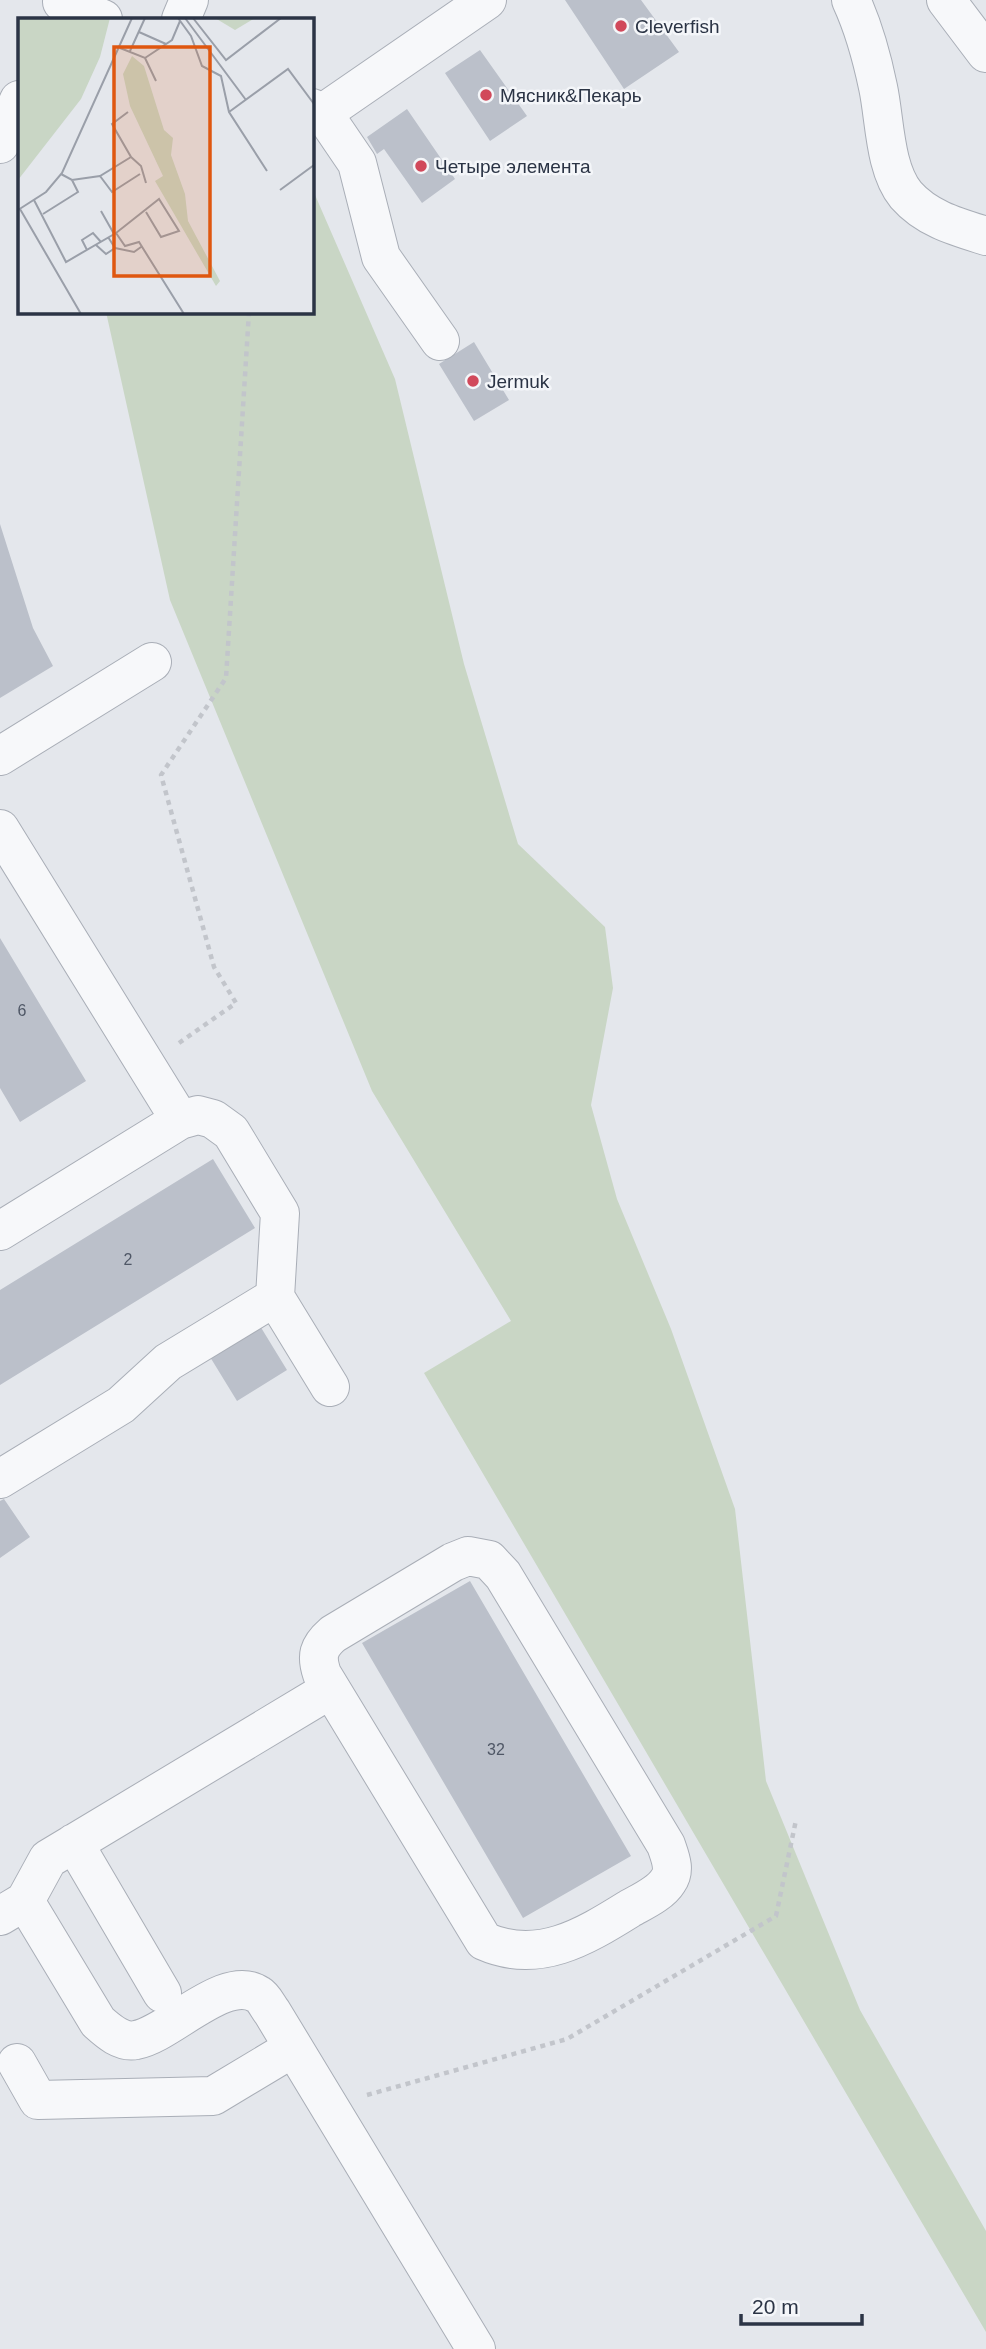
<svg xmlns="http://www.w3.org/2000/svg" width="986" height="2349" font-family="Arial,sans-serif">
  <style>
    .green { fill: #c9d6c5 }
    .building { fill: #bbc0ca }
    .lines { fill: none; stroke-linecap: round; stroke-linejoin: round }
    .minor-casing { stroke: #a9aeb7; stroke-width: 40 }
    .path { stroke: #c2c5cb; stroke-width: 4.5; stroke-dasharray: 5 5; stroke-linecap: butt }
    .minor { stroke: #f7f8fa; stroke-width: 38 }
    .poi-dot { fill: #d1495b; stroke: #f4f6f9; stroke-width: 2.5 }
    .labels { text-anchor: middle; stroke-width: 5; stroke-linejoin: round; paint-order: stroke }
    .number-label { font-size: 16px; fill: #4f5766 }
    .poi-label { font-size: 19px; fill: #2b3445; stroke: #f4f6f9; text-anchor: start }
    .inset-road { fill: none; stroke: #9a9fa9; stroke-width: 2 }
    .view { fill: #df570f; fill-opacity: 0.15; stroke: #df570f; stroke-width: 3.5 }
    .inset-edge { fill: none; stroke: #2b3445; stroke-width: 3.5 }
  </style>
  <rect width="100%" height="100%" fill="#e4e7ec"/>
  <path class="green" d="M312,188L395,379L464,664L518,844L605,927L613,988L591,1105L617,1199L671,1329L735,1509L766,1781L860,2010L986,2231V2332L424,1373L511,1321L372,1091L170,600L106,312H312Z"/>
  <path class="building" d="M565,0H641L679,52L624,89Z
    M480,50L527,116L490,141L445,73Z
    M407,109L455,179L422,203L384,149L377,154L367,137Z
    M474,342L509,400L474,421L439,364Z
    M0,524L33,628L53,666L0,698Z
    M0,938L86,1081L20,1122L0,1088Z
    M213,1159L255,1228L0,1385V1290Z
    M257,1321L287,1370L237,1401L207,1352Z
    M4,1499L30,1537L0,1558V1501Z
    M470,1581L631,1856L523,1918L362,1643Z"/>
  <g class="lines">
    <defs>
      <path id="minor" d="M851,0C863,26 872,58 878,87C885,119 884,168 906,195C927,219 957,227 986,236
        M946,0L986,53
        M62,2L103,19
        M181,19L189,0
        M312,108L323,113L487,0
        M323,113L357,163L381,257L440,341
        M0,144L19,100
        M0,756L152,662
        M0,829L180,1120L0,1231
        M180,1120L198,1115L213,1119L231,1132L280,1213L275,1297L330,1387
        M0,1479L121,1405L168,1362L275,1297
        M468,1556L489,1560L503,1575L666,1845C670,1857 676,1870 668,1881C660,1894 641,1902 629,1909C584,1937 538,1965 484,1941L322,1674C316,1656 318,1647 333,1634L453,1562Z
        M74,1843L162,1993
        M25,1901L98,2022C108,2031 121,2043 136,2040C170,2034 226,1972 259,1995C264,1998 268,2007 272,2012L476,2349
        M0,1916L25,1901L48,1859L331,1689
        M17,2063L38,2100L213,2096L293,2048"/>
    </defs>
    <use href="#minor" class="minor-casing"/>
    <path class="path" d="M179,1043L236,1003L214,967L161,775L226,678L249,312
      M367,2095L567,2039L776,1916L796,1820"/>
    <use href="#minor" class="minor"/>
  </g>
  <g class="poi-dot">
    <circle cx="621" cy="26" r="7"/>
    <circle cx="486" cy="95" r="7"/>
    <circle cx="421" cy="166" r="7"/>
    <circle cx="473" cy="381" r="7"/>
  </g>
  <g class="labels">
    <g class="number-label">
      <text x="22" y="1016">6</text>
      <text x="128" y="1265">2</text>
      <text x="496" y="1755">32</text>
    </g>
    <g class="poi-label">
      <text x="635" y="33">Cleverfish</text>
      <text x="500" y="102">Мясник&amp;Пекарь</text>
      <text x="435" y="173">Четыре элемента</text>
      <text x="487" y="388">Jermuk</text>
    </g>
  </g>
  <g transform="translate(18 18)">
    <rect width="296" height="296" fill="#e4e7ec"/>
    <path d="M0,0H92L82,39L63,81L0,162ZM197,0H237L217,12ZM114,38L126,48L146,112L155,120L153,137L167,176L170,203L202,263L198,268L137,163L145,158L112,88L105,56Z" fill="#c9d6c5"/>
    <path class="inset-road" d="M160,0L173,18L184,48L203,58L211,94L249,153M167,0L228,82M175,0L208,42L263,0M121,14L148,26M102,30L127,40L154,22L162,3M112,33L127,0M127,40L138,63M211,94L270,51L296,86M113,139L123,148L128,165M43,156L54,162L82,158L113,139L94,106L110,94M82,158L94,174L122,156M262,172L296,147M16,182L48,244L98,215L141,181L161,213L143,219L128,194M2,191L63,296M0,192L28,174L44,155L114,0M83,193L96,216M25,196L60,174L54,162M98,215L107,228L121,224L166,296M78,227L88,236L97,230L90,219M97,230L116,234L123,229M69,232L64,222L75,215L83,224"/>
    <path class="view" d="M96,29H192V258H96Z"/>
    <rect width="296" height="296" class="inset-edge"/>
  </g>
  <path d="M741 2314v10h121v-10" fill="none" stroke="#2b3445" stroke-width="3.5"/>
  <text x="752" y="2314" font-size="21" fill="#2b3445" stroke="#f4f6f9" stroke-width="5" paint-order="stroke">20 m</text>
</svg>
